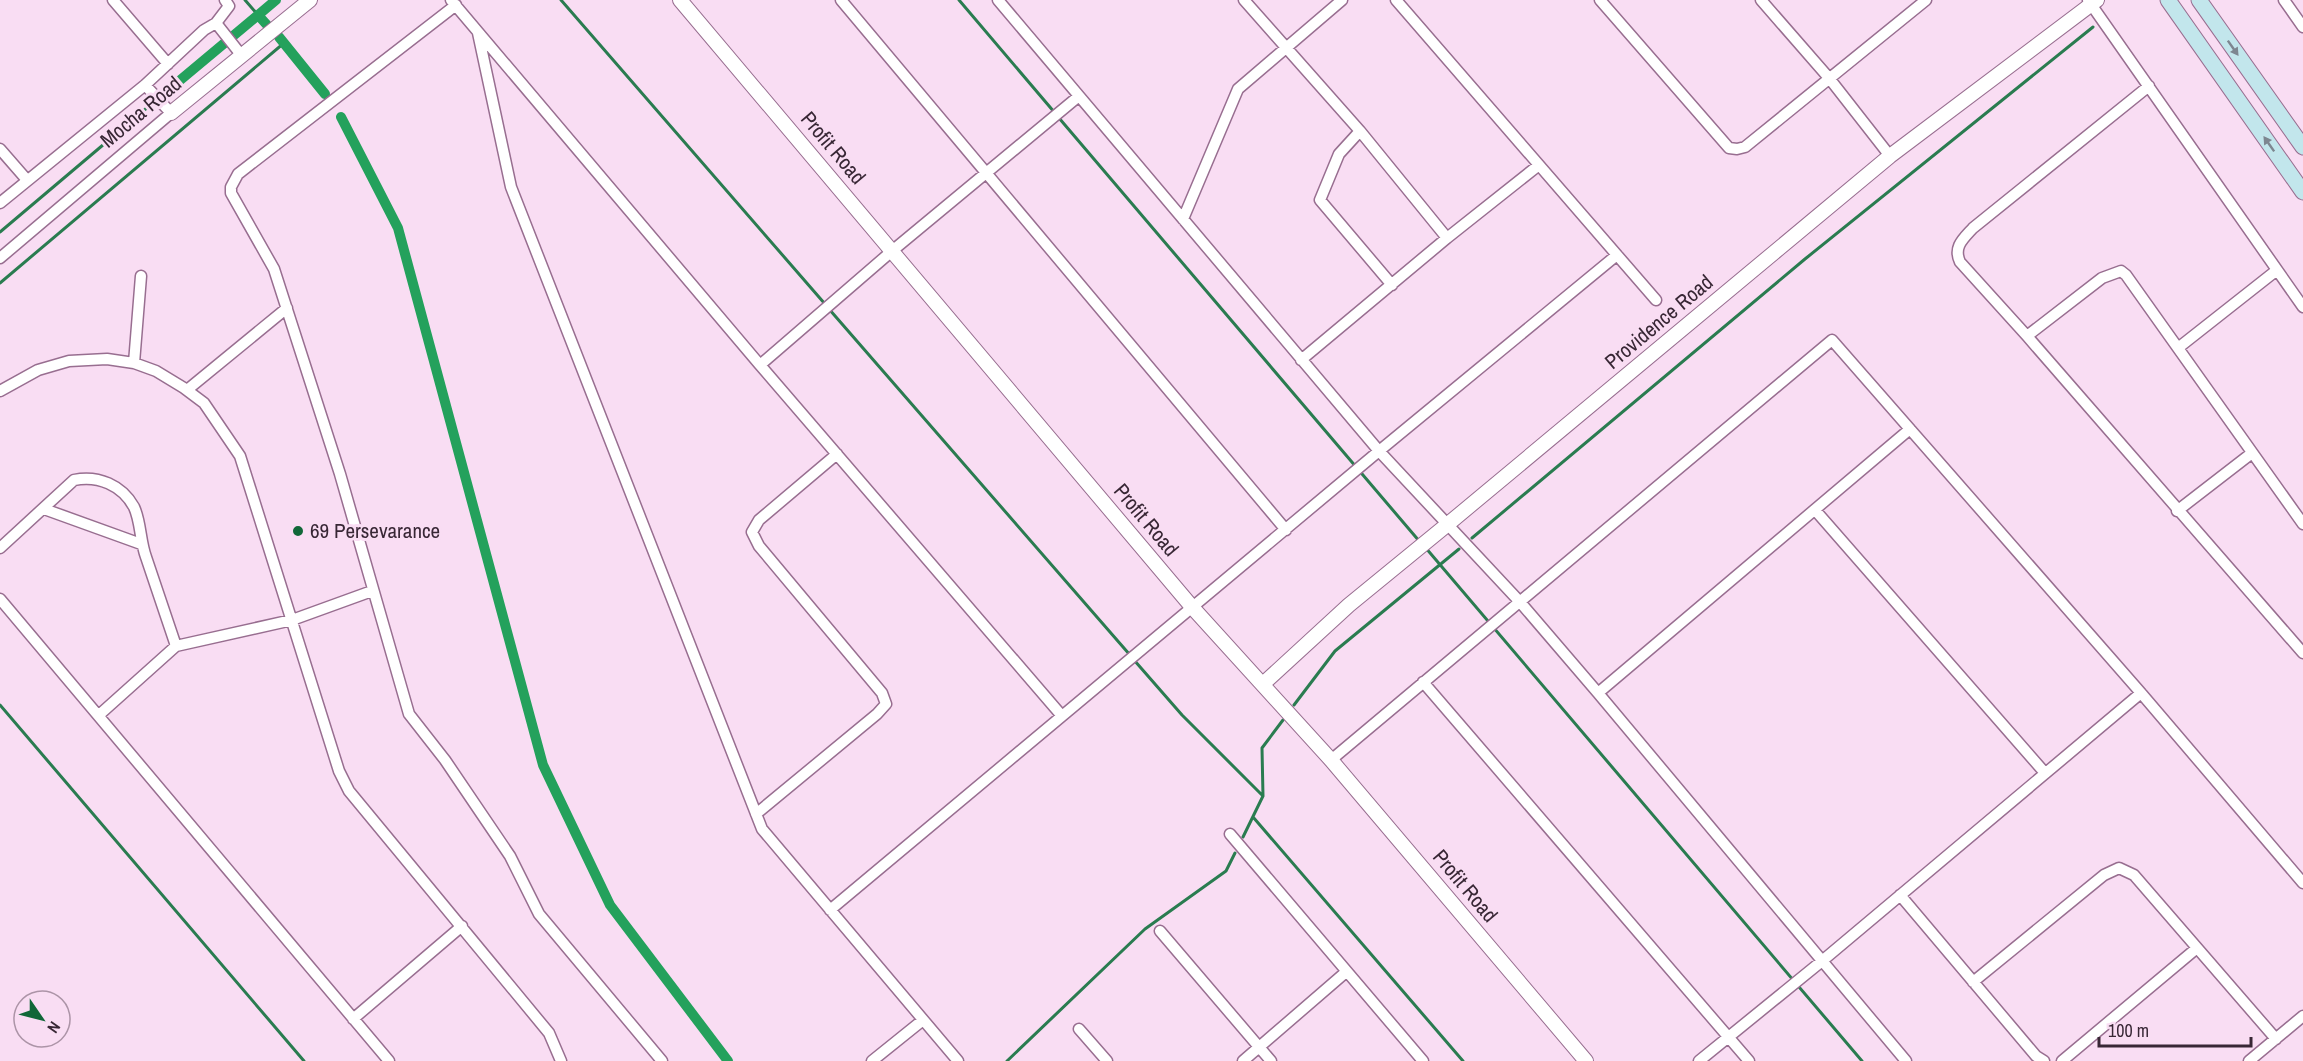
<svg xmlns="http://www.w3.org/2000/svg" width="2303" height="1061" font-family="'Archivo Narrow',sans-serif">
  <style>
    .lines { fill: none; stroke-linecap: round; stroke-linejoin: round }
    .stream { stroke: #2a7c50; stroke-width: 3 }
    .canal { stroke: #24a15c; stroke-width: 10 }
    .minor-casing { stroke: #986e90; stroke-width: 13 }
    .tertiary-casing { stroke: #986e90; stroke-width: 16 }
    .secondary-casing { stroke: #986e90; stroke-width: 17 }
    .minor { stroke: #fff; stroke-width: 10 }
    .tertiary { stroke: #fff; stroke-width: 14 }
    .secondary { stroke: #c2e6ec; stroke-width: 15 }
    .oneway { fill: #7d8690 }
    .poi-dot { fill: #116738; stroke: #f9ddf3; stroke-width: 2 }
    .labels { text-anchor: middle; stroke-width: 6; stroke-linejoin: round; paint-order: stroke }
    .street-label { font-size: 21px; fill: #382735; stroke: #f9ddf3 }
    .poi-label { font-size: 21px; fill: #382735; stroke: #f9ddf3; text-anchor: start }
  </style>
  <rect width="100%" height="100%" fill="#f9ddf3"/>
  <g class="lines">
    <path class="stream" d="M245,0L258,15
      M561,0L825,304
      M959,0L1055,113
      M1059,118L1420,542
      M0,232L155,101
      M0,283L284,43
      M829,309L1130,655
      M1472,538L1805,259L2093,27
      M1425,547L1862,1061
      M1134,660L1182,715L1263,796
      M0,705L304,1061
      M1294,705L1335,651L1459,549
      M1253,817L1463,1061
      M1243,837L1263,796L1262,748L1283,720
      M1007,1061L1145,929L1226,871L1235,853"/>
    <path class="canal" d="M258,15L267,25
      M279,37L325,94
      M160,97L276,0
      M341,117L398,228L543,765L610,905L728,1061"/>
    <defs>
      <path id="minor" d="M113,0L168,64
        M451,0L760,365L1062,716
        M841,0L1286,530
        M998,0L1379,451L1520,602L1598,693L1906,1061
        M1244,0L1360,131
        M1396,0L1656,300
        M1600,0L1729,148L1737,149L1745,147L1926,0
        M1761,0L1829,78L1890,156
        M2088,0L2303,307
        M2284,0L2303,27
        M456,5L238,174L231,187V193L274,269L340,474L409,714L445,760L510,856L539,914L662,1061
        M216,23L242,56
        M478,33L511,187L762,829L958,1061
        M2149,86L1973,228C1963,239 1953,247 1960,262L2027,336L2303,653
        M0,149L27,180
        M0,203L145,85L204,30L216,23L229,6L225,0
        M1183,219L1238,89L1342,0
        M0,258L171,113L145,85
        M1392,285L1320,200L1339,154L1360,131L1447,238
        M2027,336L2102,278L2121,271L2126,275L2303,524
        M2178,348L2277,270
        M1301,360L1447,238L1539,165
        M134,363L141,276
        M760,365L892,251L1079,96
        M187,390L287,308
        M0,391L38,370L69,361L107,359L134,363L156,371L184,388L204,403L240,456L339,771L349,791L549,1033L561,1061
        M44,509L141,544
        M1815,510L2045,773
        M2177,511L2252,453
        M0,548L74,480C98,475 122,485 134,507C141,522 140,541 146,557C156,587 166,616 176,646
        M0,599L389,1061
        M1423,682L1749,1061
        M1598,693L1910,429
        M99,715L176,646L292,620L372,591
        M1331,760L1832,340L2141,693L2303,883
        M756,814L877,714L886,704L882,693L759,546L752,532L759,520L837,454
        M1230,834L1423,1061
        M1900,895L2036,1056L2044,1061
        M830,910L1379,451L1617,255
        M1160,931L1271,1061
        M1973,982L2104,875L2119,868L2134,875L2276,1039
        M353,1019L462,926
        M1079,1029L1107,1061
        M872,1061L923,1020
        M1243,1061L1346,972
        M1699,1061L1822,961L2141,693
        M2062,1061L2197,948
        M2249,1061L2303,1016"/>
      <path id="tertiary" d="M680,0L1192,607L1331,760L1586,1061
        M171,113L310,0
        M1263,684L1349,605L1448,524L1890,156L2097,0"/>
      <path id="secondary" d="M2168,0L2303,192
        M2199,0L2303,147"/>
    </defs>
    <use href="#minor" class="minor-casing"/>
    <use href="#tertiary" class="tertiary-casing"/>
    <use href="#secondary" class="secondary-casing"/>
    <use href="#minor" class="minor"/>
    <use href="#tertiary" class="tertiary"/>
    <use href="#secondary" class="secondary"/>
  </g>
  <defs><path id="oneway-solid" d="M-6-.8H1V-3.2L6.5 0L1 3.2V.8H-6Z" transform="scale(1.5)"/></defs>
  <g class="oneway">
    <use href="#oneway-solid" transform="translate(2233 48) rotate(55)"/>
    <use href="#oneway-solid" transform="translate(2269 144) rotate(-125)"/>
  </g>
  <circle class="poi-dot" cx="298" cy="531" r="6"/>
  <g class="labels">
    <g class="street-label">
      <text transform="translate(141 112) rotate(-40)" y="7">Mocha Road</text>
      <text transform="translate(833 148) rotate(50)" y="7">Profit Road</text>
      <text transform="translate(1659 322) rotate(-40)" y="7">Providence Road</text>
      <text transform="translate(1146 520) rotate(50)" y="7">Profit Road</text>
      <text transform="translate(1465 886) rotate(50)" y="7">Profit Road</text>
    </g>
    <g class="poi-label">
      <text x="310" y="538">69 Persevarance</text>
    </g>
  </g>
  <g transform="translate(42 1019) rotate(125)"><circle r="28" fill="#f9ddf3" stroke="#ac94a7" stroke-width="1.5"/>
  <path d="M0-4.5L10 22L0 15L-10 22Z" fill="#116738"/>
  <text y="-9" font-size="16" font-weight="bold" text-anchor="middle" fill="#382735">N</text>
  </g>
  <path d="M2099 1037v9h152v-9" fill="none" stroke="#382735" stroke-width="3"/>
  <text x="2108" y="1037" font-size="18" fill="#382735" stroke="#f9ddf3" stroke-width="4.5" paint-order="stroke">100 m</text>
</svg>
